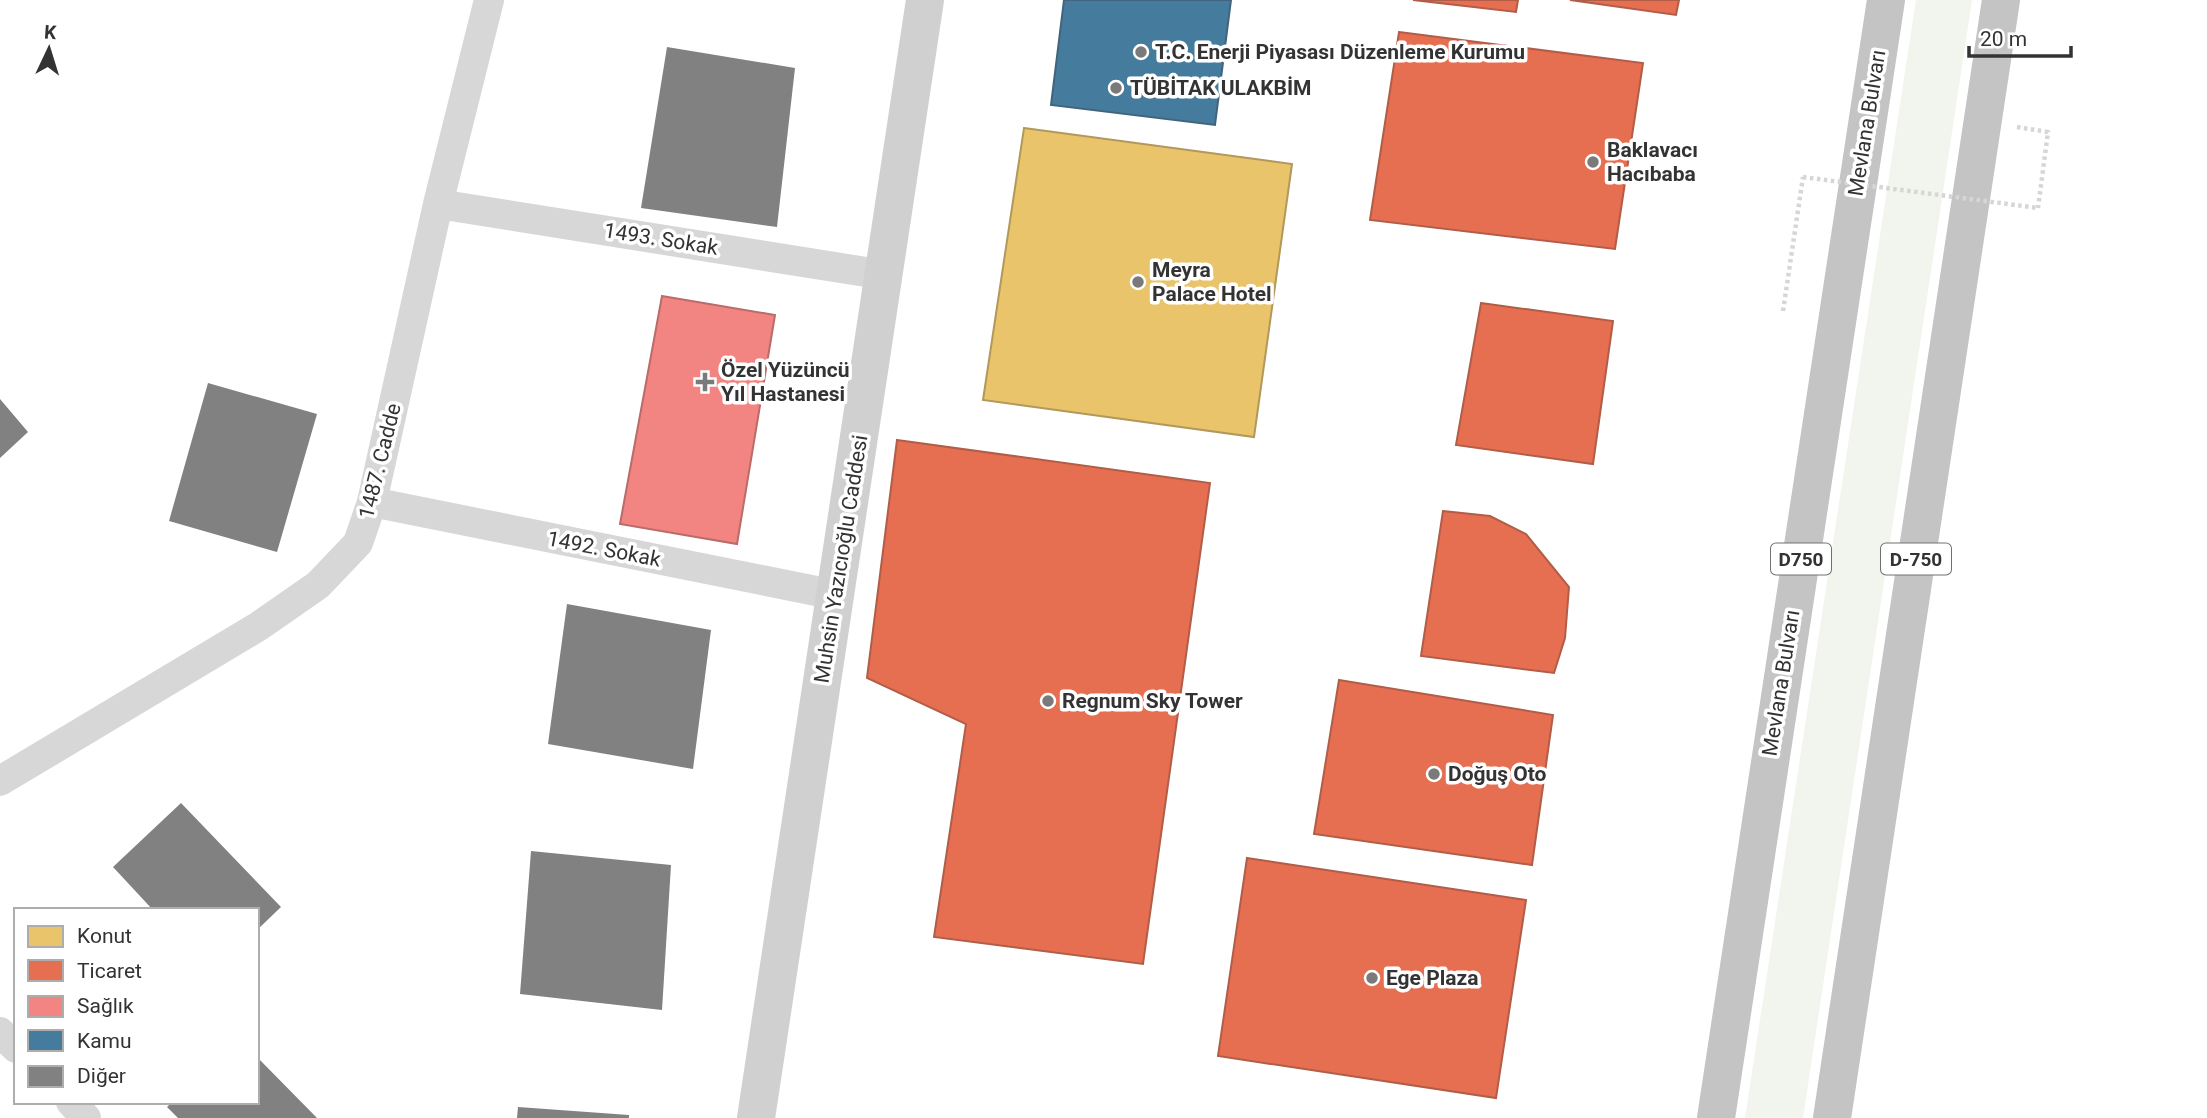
<svg xmlns="http://www.w3.org/2000/svg" width="2207" height="1118" font-family="Roboto,sans-serif">
  <style>
    .green { fill: #f1f5ed }
    .homes { fill: #e9c46a; stroke: #b2985a; stroke-width: 2 }
    .shops { fill: #e76f51; stroke: #b15d48; stroke-width: 2 }
    .health { fill: #f28482; stroke: #b96c6a; stroke-width: 2 }
    .public { fill: #457b9d; stroke: #40657d; stroke-width: 2 }
    .building { fill: #818181 }
    .lines { fill: none; stroke-linecap: round; stroke-linejoin: round }
    .path { stroke: #d6d6d6; stroke-width: 4.5; stroke-dasharray: 3.5 3.5; stroke-linecap: butt }
    .street { stroke: #d7d7d7; stroke-width: 30 }
    .secondary { stroke: #d0d0d0; stroke-width: 38 }
    .highway { stroke: #c4c4c4; stroke-width: 38 }
    .path-bridge { stroke: #d6d6d6; stroke-width: 4.5; stroke-dasharray: 3.5 3.5; stroke-linecap: butt }
    .poi-dot { fill: #7a7a7a; stroke: #fff; stroke-width: 2.5 }
    .labels { text-anchor: middle; stroke-width: 7; stroke-linejoin: round; paint-order: stroke }
    .shield { fill: #fff; stroke: #707070; stroke-width: 2 }
    .shield-label { font-size: 19px; font-weight: bold; fill: #333 }
    .poi-label { font-size: 21px; font-weight: bold; fill: #333; stroke: #fff; text-anchor: start }
    .street-label { font-size: 21px; fill: #333; stroke: #fff }
  </style>
  <rect width="100%" height="100%" fill="#fff"/>
  <path class="green" d="M1916,0H1972L1803,1118H1745Z"/>
  <path class="homes" d="M1024,128L1292,164L1254,437L983,400Z"/>
  <path class="shops" d="M1413,0H1518L1516,12Z
    M1570,0H1679L1676,15Z
    M1399,32L1643,63L1615,249L1370,220Z
    M1481,303L1613,321L1593,464L1456,445Z
    M897,440L1210,483L1143,964L934,937L966,724L867,678Z
    M1443,511L1490,516L1526,534L1569,587L1565,638L1554,673L1421,656Z
    M1339,680L1553,715L1532,865L1314,834Z
    M1247,858L1526,900L1496,1098L1218,1056Z"/>
  <path class="health" d="M662,296L775,315L737,544L620,524Z"/>
  <path class="public" d="M1064,0H1231L1215,125L1051,105Z"/>
  <path class="building" d="M667,47L795,68L777,227L641,208Z
    M208,383L317,414L277,552L169,521Z
    M0,399L28,432L0,458Z
    M567,604L711,630L693,769L548,744Z
    M181,803L281,907L257,930V910H153L113,867Z
    M531,851L671,865L662,1010L520,994Z
    M257,1057L317,1118H178L167,1107L172,1102H257Z
    M518,1107L629,1115V1118H517Z"/>
  <g class="lines">
    <path class="path" d="M2017,127L2048,132L2038,208
      M1783,311L1803,177"/>
    <path class="street" d="M438,204L885,275
      M372,502L836,595
      M0,781L259,626L318,585L358,543L372,502L438,204L489,0
      M0,1032L16,1048
      M71,1102L86,1118"/>
    <path class="secondary" d="M756,1118L925,0"/>
    <path class="highway" d="M1716,1118L1886,0
      M1832,1118L2001,0"/>
    <path class="path-bridge" d="M1803,177L2038,208"/>
  </g>
  <g class="poi-dot">
    <circle cx="1141" cy="52" r="7"/>
    <circle cx="1116" cy="88" r="7"/>
    <circle cx="1593" cy="162" r="7"/>
    <circle cx="1138" cy="282" r="7"/>
    <path d="M701.5 371.5h7v7h7v7h-7v7h-7v-7h-7v-7h7z"/>
    <circle cx="1048" cy="701" r="7"/>
    <circle cx="1434" cy="774" r="7"/>
    <circle cx="1372" cy="978" r="7"/>
  </g>
  <g class="labels">
    <g class="shield">
      <rect x="1771" y="543.5" width="60" height="31" rx="5"/>
      <rect x="1881" y="543.5" width="70" height="31" rx="5"/>
    </g>
    <g class="shield-label">
      <text x="1801" y="566">D750</text>
      <text x="1916" y="566">D-750</text>
    </g>
    <g class="poi-label">
      <text x="1155" y="59">T.C. Enerji Piyasası Düzenleme Kurumu</text>
      <text x="1130" y="95">TÜBİTAK ULAKBİM</text>
      <text x="1607" y="157">Baklavacı<tspan x="1607" dy="24">Hacıbaba</tspan></text>
      <text x="1152" y="277">Meyra<tspan x="1152" dy="24">Palace Hotel</tspan></text>
      <text x="721" y="377">Özel Yüzüncü<tspan x="721" dy="24">Yıl Hastanesi</tspan></text>
      <text x="1062" y="708">Regnum Sky Tower</text>
      <text x="1448" y="781">Doğuş Oto</text>
      <text x="1386" y="985">Ege Plaza</text>
    </g>
    <g class="street-label">
      <text transform="translate(1867 123) rotate(-81)" y="7">Mevlana Bulvarı</text>
      <text transform="translate(661 239) rotate(9)" y="7">1493. Sokak</text>
      <text transform="translate(380 461) rotate(-76)" y="7">1487. Cadde</text>
      <text transform="translate(604 549) rotate(11)" y="7">1492. Sokak</text>
      <text transform="translate(841 559) rotate(-81)" y="7">Muhsin Yazıcıoğlu Caddesi</text>
      <text transform="translate(1781 683) rotate(-81)" y="7">Mevlana Bulvarı</text>
    </g>
  </g>
  <rect x="14" y="908" width="245" height="196" fill="#ffffff" stroke="#adadad" stroke-width="2"/>
  <rect x="28" y="926" width="35" height="21" fill="#e9c46a" stroke="#adadad" stroke-width="2"/>
  <text x="77" y="943" font-size="21" fill="#333333">Konut</text>
  <rect x="28" y="960" width="35" height="21" fill="#e76f51" stroke="#adadad" stroke-width="2"/>
  <text x="77" y="978" font-size="21" fill="#333333">Ticaret</text>
  <rect x="28" y="996" width="35" height="21" fill="#f28482" stroke="#adadad" stroke-width="2"/>
  <text x="77" y="1013" font-size="21" fill="#333333">Sağlık</text>
  <rect x="28" y="1030" width="35" height="21" fill="#457b9d" stroke="#adadad" stroke-width="2"/>
  <text x="77" y="1048" font-size="21" fill="#333333">Kamu</text>
  <rect x="28" y="1066" width="35" height="21" fill="#818181" stroke="#adadad" stroke-width="2"/>
  <text x="77" y="1083" font-size="21" fill="#333333">Diğer</text>
  <g transform="translate(49 49) rotate(4)" stroke="#ffffff" stroke-width="5" paint-order="stroke">
  <path d="M0-5L12 26L0 18L-12 26Z" fill="#333333"/>
  <text y="-10" font-size="19" font-weight="bold" text-anchor="middle" fill="#333333">K</text>
  </g>
  <path d="M1969 46v10h102v-10" fill="none" stroke="#333333" stroke-width="3.5"/>
  <text x="1980" y="46" font-size="21" fill="#333333" stroke="#ffffff" stroke-width="5" paint-order="stroke">20 m</text>
</svg>
